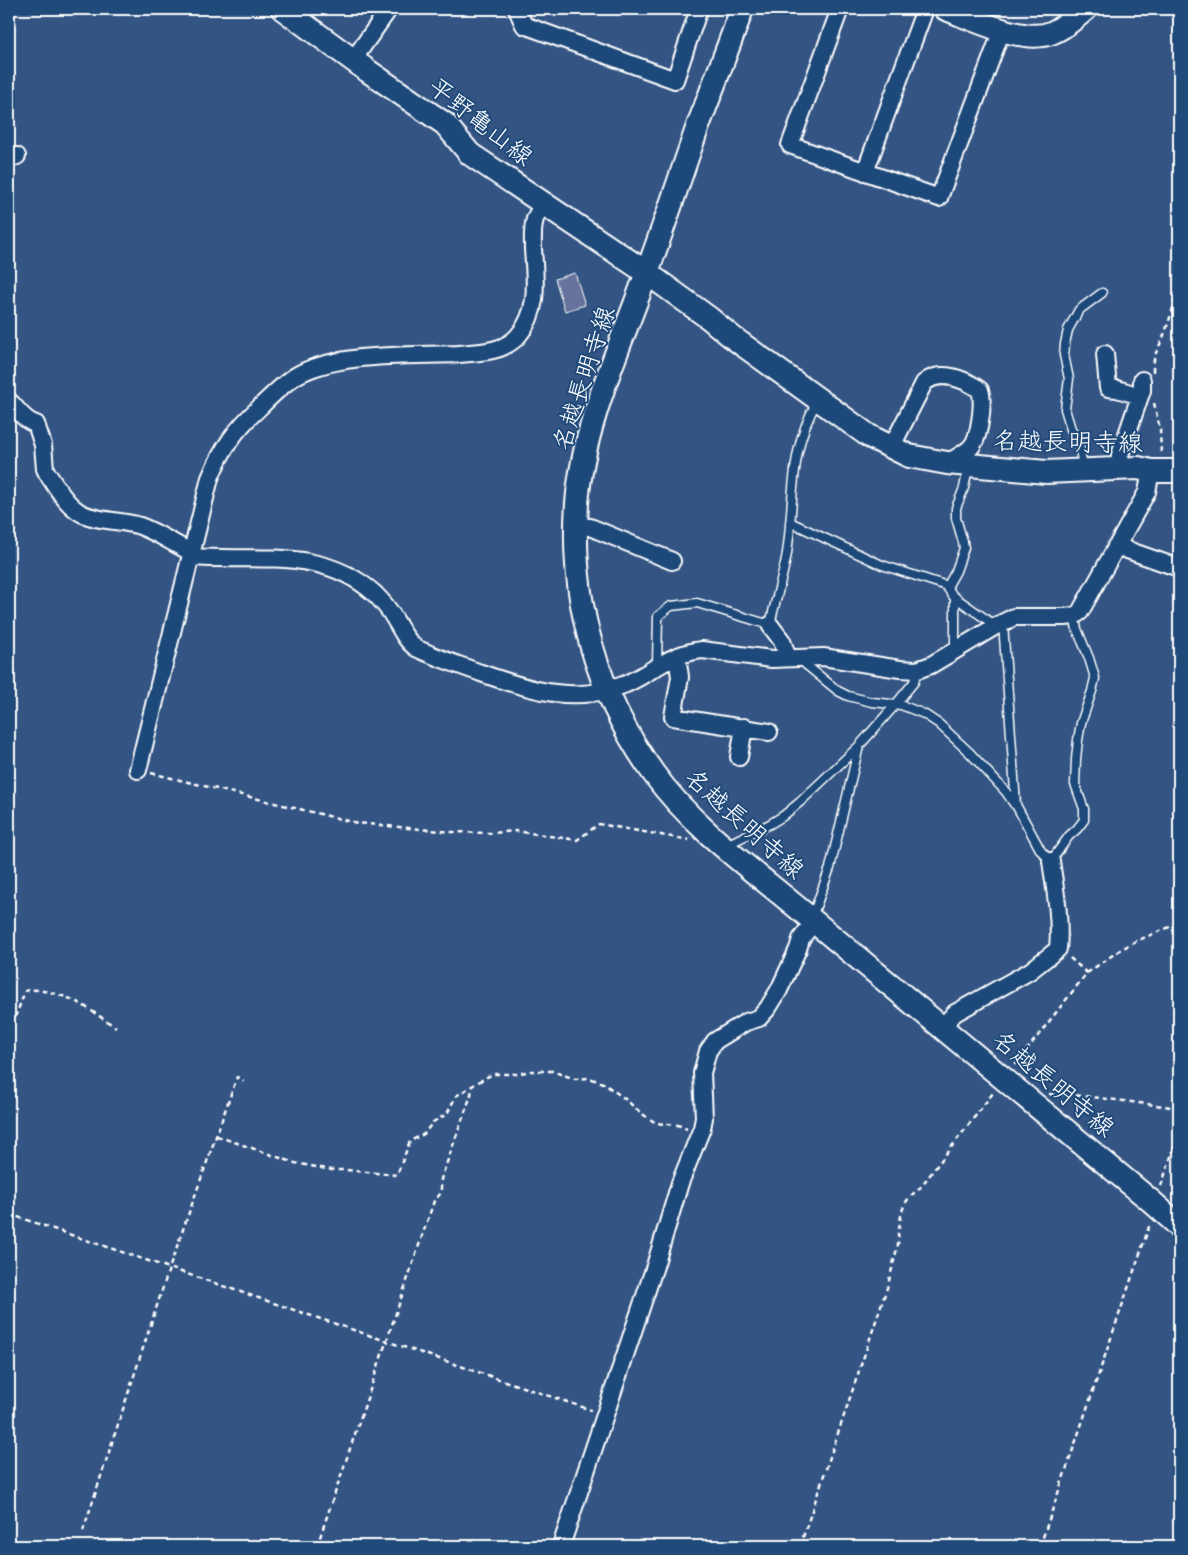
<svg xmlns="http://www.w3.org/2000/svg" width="1188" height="1555" font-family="Caveat,'Klee One',sans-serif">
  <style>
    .building { fill: #68739d; stroke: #fff }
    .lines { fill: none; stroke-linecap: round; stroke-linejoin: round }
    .lane-casing { stroke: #fff; stroke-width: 11 }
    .street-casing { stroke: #fff; stroke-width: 20 }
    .secondary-casing { stroke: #fff; stroke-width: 26 }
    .path { stroke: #fff; stroke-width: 2.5; stroke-dasharray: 5 4; stroke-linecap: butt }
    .lane { stroke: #1f4a7a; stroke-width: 8 }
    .street { stroke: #1f4a7a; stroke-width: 16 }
    .secondary { stroke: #1f4a7a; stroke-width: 22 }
    .labels { text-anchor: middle; stroke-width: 4; stroke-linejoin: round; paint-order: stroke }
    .street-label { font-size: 25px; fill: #fff; stroke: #1f4a7a }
  </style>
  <rect width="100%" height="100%" fill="#345584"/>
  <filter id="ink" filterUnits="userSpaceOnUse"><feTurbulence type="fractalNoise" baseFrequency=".02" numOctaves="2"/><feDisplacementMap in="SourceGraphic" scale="10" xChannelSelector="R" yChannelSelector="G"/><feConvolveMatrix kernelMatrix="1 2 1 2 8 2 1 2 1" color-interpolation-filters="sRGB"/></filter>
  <g filter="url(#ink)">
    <path class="building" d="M575,273L585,305L565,311L555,279Z"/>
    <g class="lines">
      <defs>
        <path id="lane" d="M1083,468L1080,449L1071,429L1065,409L1069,379L1064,355L1065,344L1068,330L1079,310L1102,293
          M790,522L882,565L944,585L947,587L953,596L996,626
          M947,587L956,571L964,548L963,542L956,518V508L964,488L968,468
          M1003,623L1016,805L1041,851L1051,861L1069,836L1077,829L1084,820V809L1075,784L1076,759L1078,740L1081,723L1092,691L1095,678L1089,658L1077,629L1074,616
          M955,651V597
          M805,658V664L838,691L848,696L872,702L901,705L924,714L939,724L970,753L1006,792L1014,804
          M657,665L658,616L671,606L697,603L770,625C775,601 783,577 787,553C795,499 788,450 818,400
          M726,845L770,824L783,816L800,802L859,746L896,704L914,682L917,670
          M810,917L815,909L830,868L859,746"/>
        <path id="street" d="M517,9L524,25L675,80L699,9
          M840,9L790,145L939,198L1002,30
          M353,60L389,9
          M9,159L17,156
          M865,172L925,9
          M1105,354L1108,388L1117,389L1140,396L1120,455L1119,468
          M1140,396L1142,391V380
          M9,401C18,409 24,421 36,424L43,445L45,469L47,473C57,488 67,506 83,514C101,522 122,520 140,526C159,533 175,545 193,553
          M891,448L924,383C940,369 965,379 980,390C984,402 980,439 970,448C964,454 955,458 947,463
          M576,526L590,527L672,561
          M1116,546L1179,568
          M192,557C256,562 322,546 375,594C382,601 389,609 394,618C401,629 405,640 416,648C437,658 459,665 481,673C529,690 575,705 626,684C655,671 668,654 702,650L772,659L823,657L900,669L917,670L931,665L996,626L1014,617H1065L1074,616L1080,612L1147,492L1151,471
          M770,625L782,641L788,658
          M677,656L680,677L673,717L769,732
          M739,757L744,727
          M138,770L210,478C223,447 235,430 260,407C270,397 281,386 294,377C333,352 411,356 458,354C478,352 503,353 518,336C540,311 535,280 533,249C533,239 532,229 535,219C537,213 541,208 544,202
          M942,1027L955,1013L1030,971L1058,949C1061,919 1055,890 1051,861
          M561,1546L655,1266L680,1183L702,1128L704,1118L702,1073L708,1051L715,1041L746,1022L759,1018L768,1008L779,990L798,949L801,939L814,921"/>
        <path id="secondary" d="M283,9L368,71L445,124L470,154L647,273L709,318L732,337L869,436L909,456L947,463L1046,472L1138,468L1151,471H1179
          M742,9C728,48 713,87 698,126C681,174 665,224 647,272C620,348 583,423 577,504C570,601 597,695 654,774C693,828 754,871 805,914C920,1010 1036,1105 1151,1201L1179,1226
          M946,9C973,19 1023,44 1051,33C1064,28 1075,18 1086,9"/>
      </defs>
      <use href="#lane" class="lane-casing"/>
      <use href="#street" class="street-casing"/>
      <use href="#secondary" class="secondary-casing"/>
      <path class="path" d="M1153,372C1153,353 1158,351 1164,335C1170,319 1175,302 1179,286
        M1154,403L1160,429L1161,454
        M151,773L357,823L451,832L491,833L516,831L577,840L599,824L689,840
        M1070,958L1087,973
        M9,1034L25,991C35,986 69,997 79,1003C91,1010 103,1019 116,1027
        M1015,1065L1087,973L1117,952L1134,942L1172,926L1179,920
        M1049,1094L1084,1096L1179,1108
        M217,1136L295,1163L332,1170H346L397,1175L410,1141L424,1134L433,1122L447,1114L456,1096L485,1078L493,1074H517L530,1071H552L575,1079L589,1078L603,1083L625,1099L641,1113L656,1123L678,1125L687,1129
        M1161,1186L1179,1133
        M9,1214L591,1410
        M83,1531L169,1269L237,1077L244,1081
        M317,1546L434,1201L441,1193V1179L471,1095L472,1086
        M800,1546L888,1285L899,1240L898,1234C902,1213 900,1203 919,1189L993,1093
        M1040,1546L1150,1224"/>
      <use href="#lane" class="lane"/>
      <use href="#street" class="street"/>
      <use href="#secondary" class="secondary"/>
    </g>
  </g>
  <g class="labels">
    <g class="street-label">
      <text transform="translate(481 121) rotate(38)" y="9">平野亀山線</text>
      <text transform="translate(583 378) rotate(-72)" y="9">名越長明寺線</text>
      <text transform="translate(1068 441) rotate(1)" y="9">名越長明寺線</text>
      <text transform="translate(745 823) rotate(42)" y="9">名越長明寺線</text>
      <text transform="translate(1054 1083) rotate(40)" y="9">名越長明寺線</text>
    </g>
  </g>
  <rect width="1188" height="1555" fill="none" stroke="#1f4a7a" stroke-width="30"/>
  <rect x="15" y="15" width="1158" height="1525" fill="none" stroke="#fff" stroke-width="2" filter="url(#ink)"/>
</svg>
